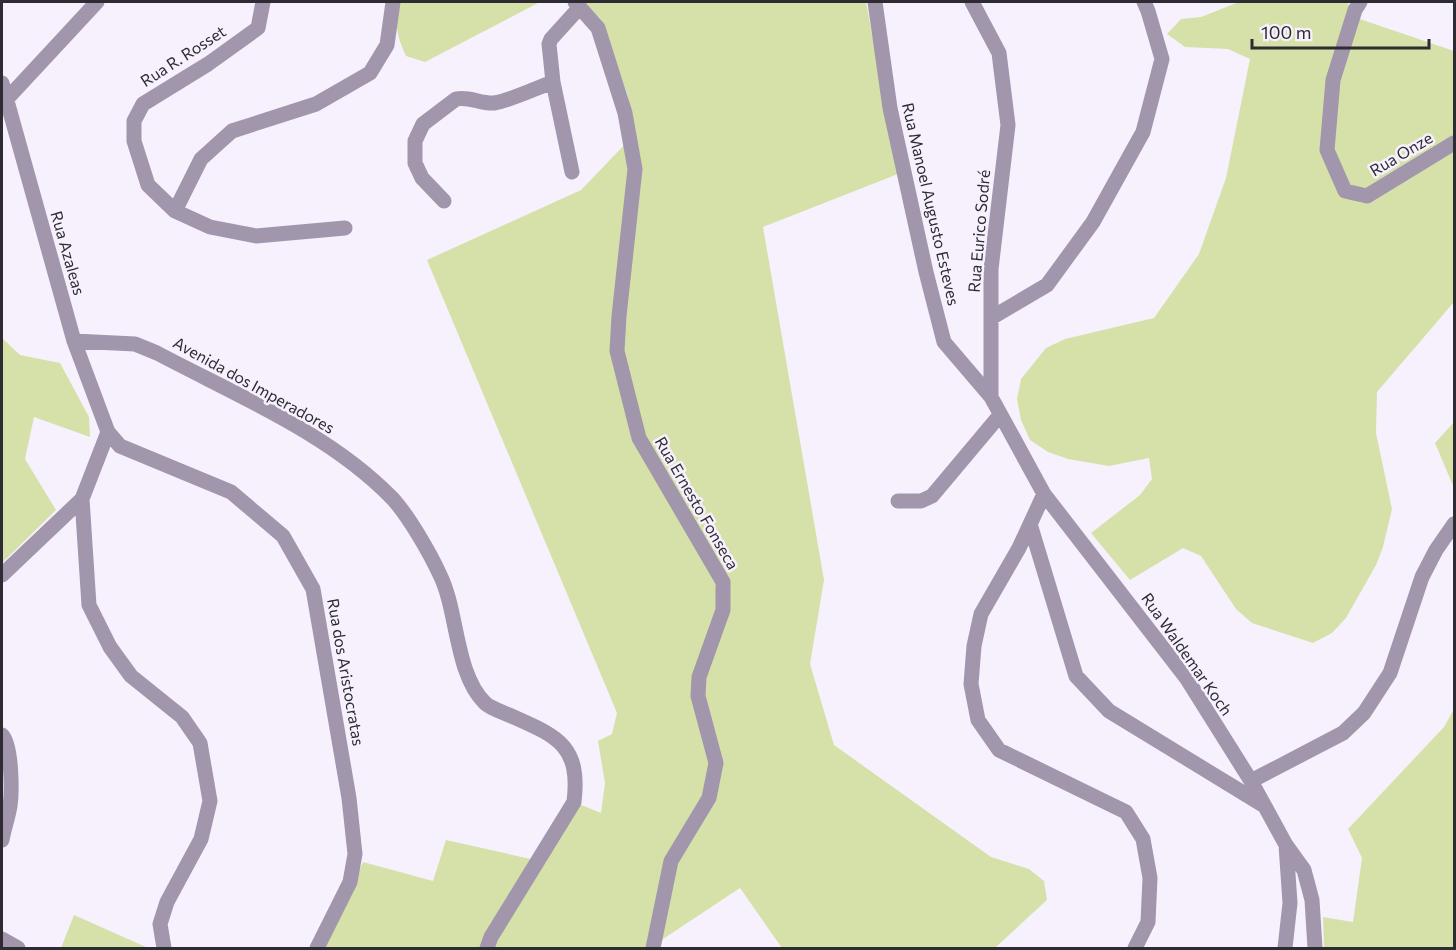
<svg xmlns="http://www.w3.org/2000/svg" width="1456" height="950" font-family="Commissioner,sans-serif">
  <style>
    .green { fill: #d6e1a9 }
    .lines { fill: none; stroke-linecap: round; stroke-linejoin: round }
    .minor { stroke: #a196ac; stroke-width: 15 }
    .labels { text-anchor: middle; stroke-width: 5; stroke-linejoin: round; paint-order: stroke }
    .street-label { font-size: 16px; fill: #2f2b33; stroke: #f7f1fe }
  </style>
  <rect width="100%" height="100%" fill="#f7f1fe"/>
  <path class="green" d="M398,2H540L425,62L406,56C396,35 395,24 398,2Z
    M579,2H866L898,174L763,227L824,580L810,664L834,745L991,857L1029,869L1044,881L1047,900L995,948H782L740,888L663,939L657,948H325L363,862L433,881L446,840L544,862L579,804L601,813L605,783L598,741L612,734L617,713L427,260L581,190L631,138L628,96L600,18Z
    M1239,2H1348L1351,16L1454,51V302L1377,392L1376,433L1392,509L1383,547L1376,565L1346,618L1332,633L1313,643L1252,623L1236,609L1201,556L1183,548L1130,580L1091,533L1140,495L1152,479L1149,458L1109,466L1068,459L1048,452L1030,440L1021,420L1017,399L1021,379L1046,348L1065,339L1154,318L1199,254L1226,178L1250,59L1228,49L1185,47L1167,34L1181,19L1201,17Z
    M2,338L20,355L60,363L89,417L90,437L34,417L25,459L56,510L2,563Z
    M1454,422V488L1435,443Z
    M1454,709V948H1324L1323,917L1353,922L1362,858L1348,829L1444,727Z
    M74,915L146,947L148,948H61Z"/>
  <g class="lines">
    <path class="minor" d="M263,2L258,28L208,64L143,104L134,121V141L148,185L175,211L210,227L256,236L345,228
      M575,2L598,28L625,113L635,169L619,316L617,351L639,438L723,582V610L699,677L698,696L716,763L709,798L671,861L653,948
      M875,2L890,108L926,272L944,342L991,397
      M972,2L999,53L1008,125L991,269V397L1044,494L1187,679L1251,781L1286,845L1304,870L1312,900L1315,948
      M1360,2L1355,10L1333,80L1327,150L1345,191L1367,196L1454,143
      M2,83L74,341L108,432L120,446L231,492L283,536L313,589L349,798L355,854L350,882L317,948
      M6,100L97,2
      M572,172L553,82L549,44L551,39L580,7
      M444,201L422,178L415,163V141L423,124L456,99C469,96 481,104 494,103C512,100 536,88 553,82
      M175,211L201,159L232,131L316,104L370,73L387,45L393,2
      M991,318L1047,285L1093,222L1143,132L1162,59L1148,11L1144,2
      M74,341L135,344L157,353C236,395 329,433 392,498C408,515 430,553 440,575C458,611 455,674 485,703C490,708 502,712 509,715C556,736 581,744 574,802L491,937L487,948
      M108,432L82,499L89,605L110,647L131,676L182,717L200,743L210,801L201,839L167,902L160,924L164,948
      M1044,494L1019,548L981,614L974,646L971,684L978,720L999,750L1126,812L1143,839L1150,878L1148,922L1135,948
      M898,501H921L932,496L1000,415
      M1030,524L1076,676L1109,711L1263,805
      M2,575L82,499
      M2,735C12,745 12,792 10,806C8,818 4,829 2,840
      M1251,781L1343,733L1364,713L1390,673L1422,577L1436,550L1454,524
      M2,939L18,948
      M1285,948L1290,903L1286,845"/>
  </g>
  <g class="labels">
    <g class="street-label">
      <text transform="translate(183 56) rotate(-33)" y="6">Rua R. Rosset</text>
      <text transform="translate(1401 154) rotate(-31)" y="6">Rua Onze</text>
      <text transform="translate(931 204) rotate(77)" y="6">Rua Manoel Augusto Esteves</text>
      <text transform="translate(979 231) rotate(-85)" y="6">Rua Eurico Sodré</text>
      <text transform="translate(68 253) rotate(74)" y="6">Rua Azaleas</text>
      <text transform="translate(254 385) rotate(29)" y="6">Avenida dos Imperadores</text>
      <text transform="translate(697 503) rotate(60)" y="6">Rua Ernesto Fonseca</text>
      <text transform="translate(1187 654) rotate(55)" y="6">Rua Waldemar Koch</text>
      <text transform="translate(346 672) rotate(80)" y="6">Rua dos Aristocratas</text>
    </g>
  </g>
  <rect width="1456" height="950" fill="none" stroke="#2f2b33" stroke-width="6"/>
  <path d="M1252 39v9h177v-9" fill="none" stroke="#2f2b33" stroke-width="3"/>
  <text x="1261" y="39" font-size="18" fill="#2f2b33" stroke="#f7f1fe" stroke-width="4.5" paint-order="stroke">100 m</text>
</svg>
